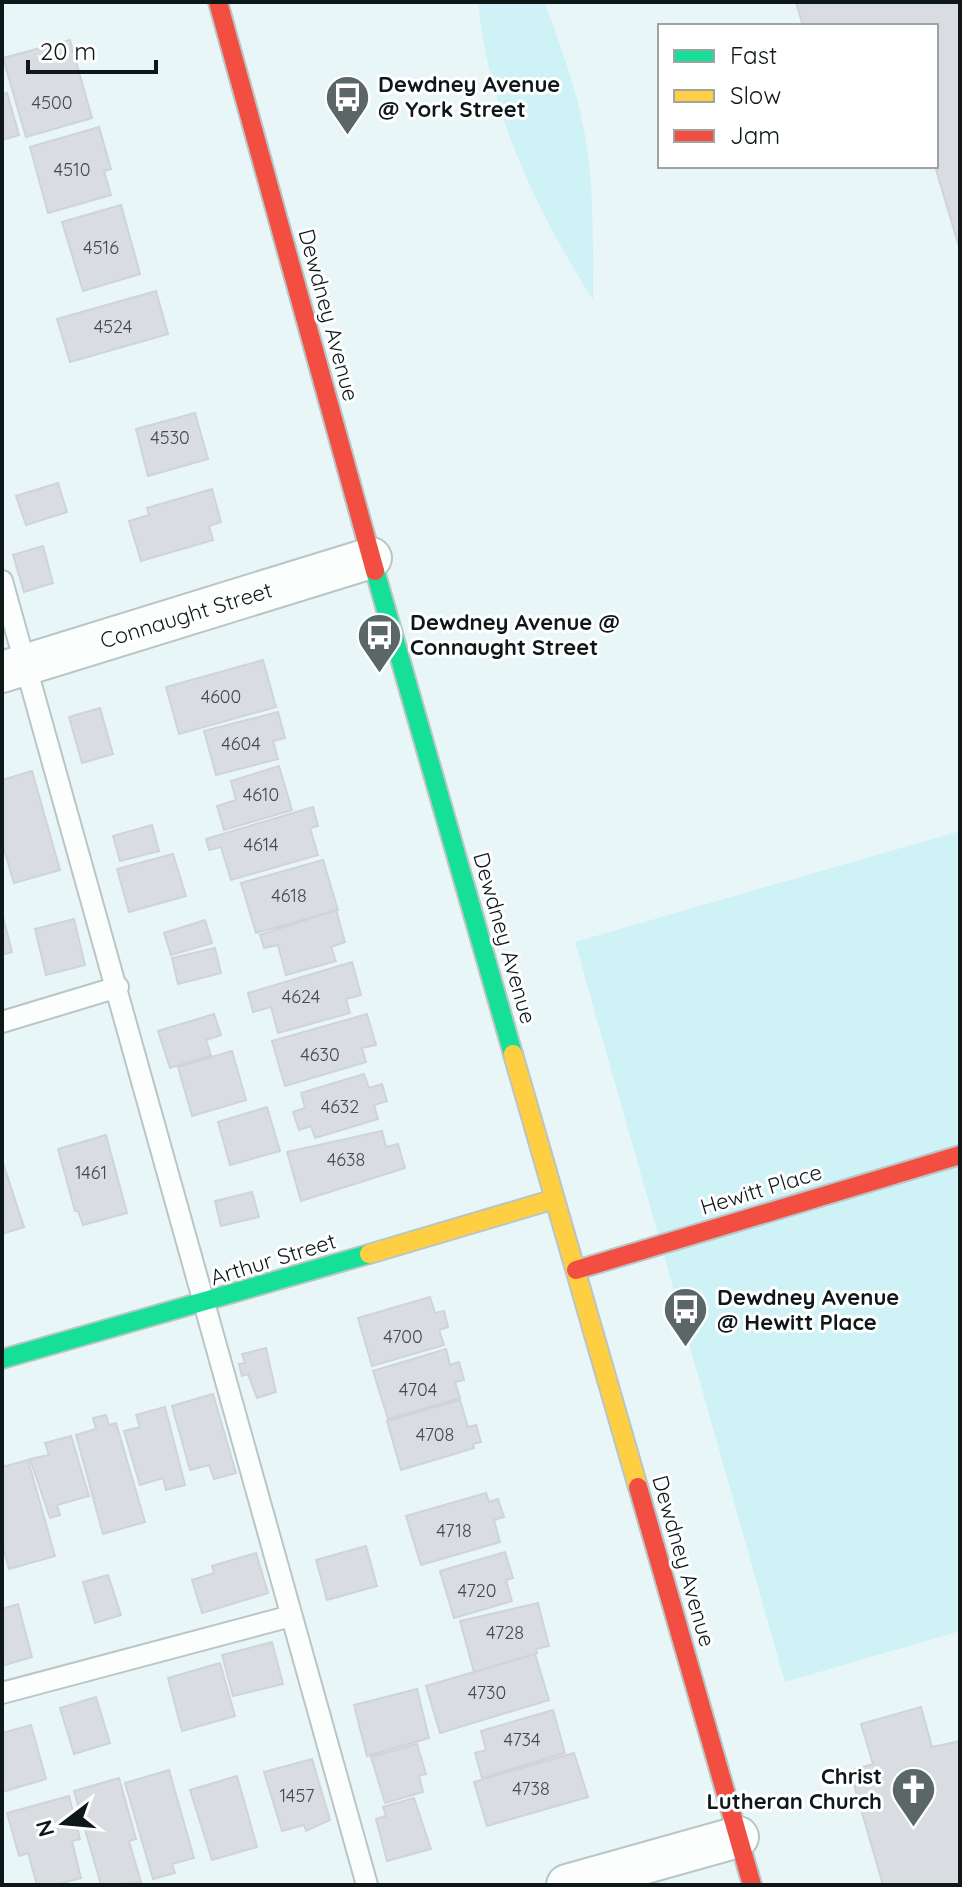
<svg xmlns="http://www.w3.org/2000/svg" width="962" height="1887" font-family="Quicksand,sans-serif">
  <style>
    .green { fill: #cef2f6 }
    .building { fill: #d9dce0; stroke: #d0d4d8; stroke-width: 2 }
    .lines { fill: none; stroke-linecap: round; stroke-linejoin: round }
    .lane-casing { stroke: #bac5c6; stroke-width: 24 }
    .street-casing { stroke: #bac5c6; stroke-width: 44 }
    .fast-casing { stroke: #bac5c6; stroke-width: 22 }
    .slow-casing { stroke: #bac5c6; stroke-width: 22 }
    .jam-casing { stroke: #bac5c6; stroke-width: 22 }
    .lane { stroke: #fcfefe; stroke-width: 20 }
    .street { stroke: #fcfefe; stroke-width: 40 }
    .fast { stroke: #16e098; stroke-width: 18 }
    .slow { stroke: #ffcf43; stroke-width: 18 }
    .jam { stroke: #f24e42; stroke-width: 18 }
    .labels { text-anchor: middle; stroke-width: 6; stroke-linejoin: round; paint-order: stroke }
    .number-label { font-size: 18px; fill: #444b4d }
    .poi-label { font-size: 22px; font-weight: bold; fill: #0f1819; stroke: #fff; text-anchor: start }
    .street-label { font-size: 22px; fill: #0f1819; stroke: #fff }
  </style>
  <rect width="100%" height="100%" fill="#e8f6f8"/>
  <path class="green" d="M478,2H544L548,11C564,55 580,100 587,147C594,197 593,249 593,300C535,208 489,112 478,2Z
    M960,831V1631L785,1682L575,942Z"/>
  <path class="building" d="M796,2H960V250L935,166L936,26H803Z
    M70,40L92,118L26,137L3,58Z
    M7,93L19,135L2,140V94Z
    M99,127L111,169L104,171L111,195L48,213L30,147Z
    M121,205L140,274L83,291L62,222Z
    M156,291L168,334L70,362L57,319Z
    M195,413L208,459L148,476L136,429Z
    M58,483L67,512L26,525L16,496Z
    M212,489L221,522L209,526L213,540L141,561L129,521L149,515L147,508Z
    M43,546L53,583L24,592L13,555Z
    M263,660L276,707L179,734L166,687Z
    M100,708L113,754L82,763L69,717Z
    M278,712L285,738L273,741L278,759L216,775L204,731Z
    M279,766L292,810L224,830L217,806L236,800L231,781Z
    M32,771L60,870L14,883L2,843V780Z
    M313,807L318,826L310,828L318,855L231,880L221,847L209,850L206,839Z
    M152,825L159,851L120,861L113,836Z
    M173,854L186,896L129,912L117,869Z
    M323,860L338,910L256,933L241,883Z
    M336,910L345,942L331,947L336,961L286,975L278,945L264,948L260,935Z
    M2,913L12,952L2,955Z
    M74,919L85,965L46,975L35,929Z
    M205,920L212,943L171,955L164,933Z
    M215,948L221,973L178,984L172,958Z
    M352,962L361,995L346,999L350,1013L278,1033L271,1007L253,1012L248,993Z
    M214,1014L221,1035L206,1040L211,1055L170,1068L158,1031Z
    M367,1014L376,1045L362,1048L366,1062L285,1086L272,1041Z
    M232,1051L246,1100L192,1116L178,1067Z
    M364,1074L369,1088L382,1084L387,1101L374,1105L378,1119L315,1138L311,1126L299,1130L293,1112L305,1108L301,1093Z
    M267,1107L280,1151L230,1165L218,1122Z
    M382,1131L386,1147L398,1144L405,1168L301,1201L287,1152Z
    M106,1135L127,1213L83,1225L78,1211H75L58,1149Z
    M2,1160L24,1227L2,1234Z
    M252,1192L259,1217L221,1226L215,1201Z
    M430,1297L435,1313L444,1311L448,1327L439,1330L444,1345L372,1366L358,1318Z
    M266,1348L276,1392L257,1398L248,1374L242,1376L239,1364L245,1363L242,1354Z
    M446,1349L450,1365L459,1362L464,1380L455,1382L460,1398L388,1419L373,1371Z
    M213,1394L236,1473L214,1479L209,1465L190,1470L172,1406Z
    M460,1400L468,1427L476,1425L481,1442L473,1444L474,1448L401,1470L387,1421Z
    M165,1407L185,1485L166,1490L163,1478L140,1485L124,1431L140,1427L136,1415Z
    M106,1415L109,1425L116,1423L145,1522L103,1534L76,1435L96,1429L93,1418Z
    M71,1436L89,1496L57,1505L60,1515L50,1518L30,1459L49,1455L45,1443Z
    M28,1460L55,1556L9,1569L2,1544V1467Z
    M486,1493L489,1502L498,1499L504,1517L494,1520L500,1542L421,1565L406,1516Z
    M366,1546L377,1586L327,1600L316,1560Z
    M505,1552L513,1578L506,1580L512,1601L454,1618L440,1571Z
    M256,1553L268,1593L202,1613L192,1580L214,1573L212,1566Z
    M108,1575L121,1615L95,1623L83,1582Z
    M538,1603L549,1646L536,1649L537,1653L474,1672L460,1621Z
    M18,1604L32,1657L2,1666V1609Z
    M272,1642L283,1684L233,1696L222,1655Z
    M535,1654L549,1700L440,1733L426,1686Z
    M220,1663L235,1716L182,1731L168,1678Z
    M417,1689L429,1738L367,1756L354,1705Z
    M96,1697L110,1743L74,1754L60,1708Z
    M921,1707L932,1747L960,1741V1885H883L850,1771L873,1764L861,1724Z
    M553,1710L565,1753L482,1778L475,1753L486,1750L481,1731Z
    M31,1725L46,1779L2,1792V1733Z
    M417,1744L426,1774L419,1776L423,1792L385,1803L371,1757Z
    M574,1753L588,1797L487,1826L474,1782Z
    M312,1759L330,1820L306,1831L304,1825L282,1831L264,1772Z
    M169,1770L194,1858L172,1864L175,1873L153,1879L125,1783Z
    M237,1776L257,1847L212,1860L190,1790Z
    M119,1778L136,1839L129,1841L141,1882L101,1885L74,1791Z
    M69,1796L80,1839L72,1841L81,1878L55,1885H37L28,1853L19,1856L7,1813Z
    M414,1798L431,1849L387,1861L376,1819L386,1816L383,1807Z"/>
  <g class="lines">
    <defs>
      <path id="lane" d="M2,581L367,1885
        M2,1022L118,987
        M2,1693L291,1616"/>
      <path id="street" d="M2,672L371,558
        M567,1885L738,1837"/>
      <path id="fast" d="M375,571L513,1054
        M2,1359L369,1254"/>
      <path id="slow" d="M513,1054L638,1487
        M369,1254L555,1199"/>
      <path id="jam" d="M218,2L375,571
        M576,1270L960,1155
        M638,1487L752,1885"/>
    </defs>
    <use href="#lane" class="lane-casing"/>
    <use href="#street" class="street-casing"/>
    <use href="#fast" class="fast-casing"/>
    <use href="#slow" class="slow-casing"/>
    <use href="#jam" class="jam-casing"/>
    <use href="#lane" class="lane"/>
    <use href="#street" class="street"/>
    <use href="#fast" class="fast"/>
    <use href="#slow" class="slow"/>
    <use href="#jam" class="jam"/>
  </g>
  <defs>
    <symbol id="bus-pin" viewBox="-11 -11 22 30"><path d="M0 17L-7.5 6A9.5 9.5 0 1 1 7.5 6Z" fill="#5b6667" stroke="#fff"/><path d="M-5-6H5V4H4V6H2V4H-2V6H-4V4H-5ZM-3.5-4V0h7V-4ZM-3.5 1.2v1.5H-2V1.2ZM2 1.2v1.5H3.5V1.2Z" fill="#fff"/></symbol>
    <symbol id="church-pin" viewBox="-11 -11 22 30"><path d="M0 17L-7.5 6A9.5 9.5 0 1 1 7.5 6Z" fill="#5b6667" stroke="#fff"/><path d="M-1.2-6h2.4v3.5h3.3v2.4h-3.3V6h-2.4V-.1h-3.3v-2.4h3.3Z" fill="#fff"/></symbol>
  </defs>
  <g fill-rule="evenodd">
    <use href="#bus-pin" x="322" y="72" width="51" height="69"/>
    <use href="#bus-pin" x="354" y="610" width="51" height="69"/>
    <use href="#bus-pin" x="660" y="1284" width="51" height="69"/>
    <use href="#church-pin" x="888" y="1764" width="51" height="69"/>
  </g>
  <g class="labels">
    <g class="number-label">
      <text x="52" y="109">4500</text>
      <text x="72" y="176">4510</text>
      <text x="101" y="254">4516</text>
      <text x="113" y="333">4524</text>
      <text x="170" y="444">4530</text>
      <text x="221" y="703">4600</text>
      <text x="241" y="750">4604</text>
      <text x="261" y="801">4610</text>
      <text x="261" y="851">4614</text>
      <text x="289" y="902">4618</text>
      <text x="301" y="1003">4624</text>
      <text x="320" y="1061">4630</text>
      <text x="340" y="1113">4632</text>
      <text x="346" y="1166">4638</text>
      <text x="91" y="1179">1461</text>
      <text x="403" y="1343">4700</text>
      <text x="418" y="1396">4704</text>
      <text x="435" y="1441">4708</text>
      <text x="454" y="1537">4718</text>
      <text x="477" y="1597">4720</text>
      <text x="505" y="1639">4728</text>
      <text x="487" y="1699">4730</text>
      <text x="522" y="1746">4734</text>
      <text x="531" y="1795">4738</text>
      <text x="297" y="1802">1457</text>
    </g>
    <g class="poi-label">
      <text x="378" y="92">Dewdney Avenue<tspan x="378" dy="25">@ York Street</tspan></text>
      <text x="410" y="630">Dewdney Avenue @<tspan x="410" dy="25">Connaught Street</tspan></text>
      <text x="717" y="1305">Dewdney Avenue<tspan x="717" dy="25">@ Hewitt Place</tspan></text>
      <text x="882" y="1784" text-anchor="end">Christ<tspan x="882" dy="25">Lutheran Church</tspan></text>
    </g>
    <g class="street-label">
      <text transform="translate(329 315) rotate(75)" y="8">Dewdney Avenue</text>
      <text transform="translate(186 615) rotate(-17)" y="8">Connaught Street</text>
      <text transform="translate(505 938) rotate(74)" y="8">Dewdney Avenue</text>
      <text transform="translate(761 1189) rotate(-17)" y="8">Hewitt Place</text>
      <text transform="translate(273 1259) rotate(-17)" y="8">Arthur Street</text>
      <text transform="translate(684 1561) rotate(74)" y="8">Dewdney Avenue</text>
    </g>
  </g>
  <rect width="962" height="1887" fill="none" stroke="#0f1819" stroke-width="8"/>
  <rect x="658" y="24" width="280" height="144" fill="#ffffff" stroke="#9fa3a3" stroke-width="2"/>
  <rect x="674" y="50" width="40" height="12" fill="#16e098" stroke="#9fa3a3" stroke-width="2"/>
  <text x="730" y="64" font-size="24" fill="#0f1819">Fast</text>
  <rect x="674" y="90" width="40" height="12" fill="#ffcf43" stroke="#9fa3a3" stroke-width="2"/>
  <text x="730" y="104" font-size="24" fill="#0f1819">Slow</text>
  <rect x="674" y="130" width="40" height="12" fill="#f24e42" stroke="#9fa3a3" stroke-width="2"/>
  <text x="730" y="144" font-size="24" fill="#0f1819">Jam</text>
  <g transform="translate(64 1823) rotate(254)" stroke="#ffffff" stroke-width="6" paint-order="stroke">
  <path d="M0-6L14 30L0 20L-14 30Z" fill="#0f1819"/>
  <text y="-12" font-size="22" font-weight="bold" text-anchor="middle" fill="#0f1819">N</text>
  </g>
  <path d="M28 60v12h128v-12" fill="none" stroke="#0f1819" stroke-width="4"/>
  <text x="40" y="60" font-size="24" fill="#0f1819" stroke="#ffffff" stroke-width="6" paint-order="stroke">20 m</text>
</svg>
